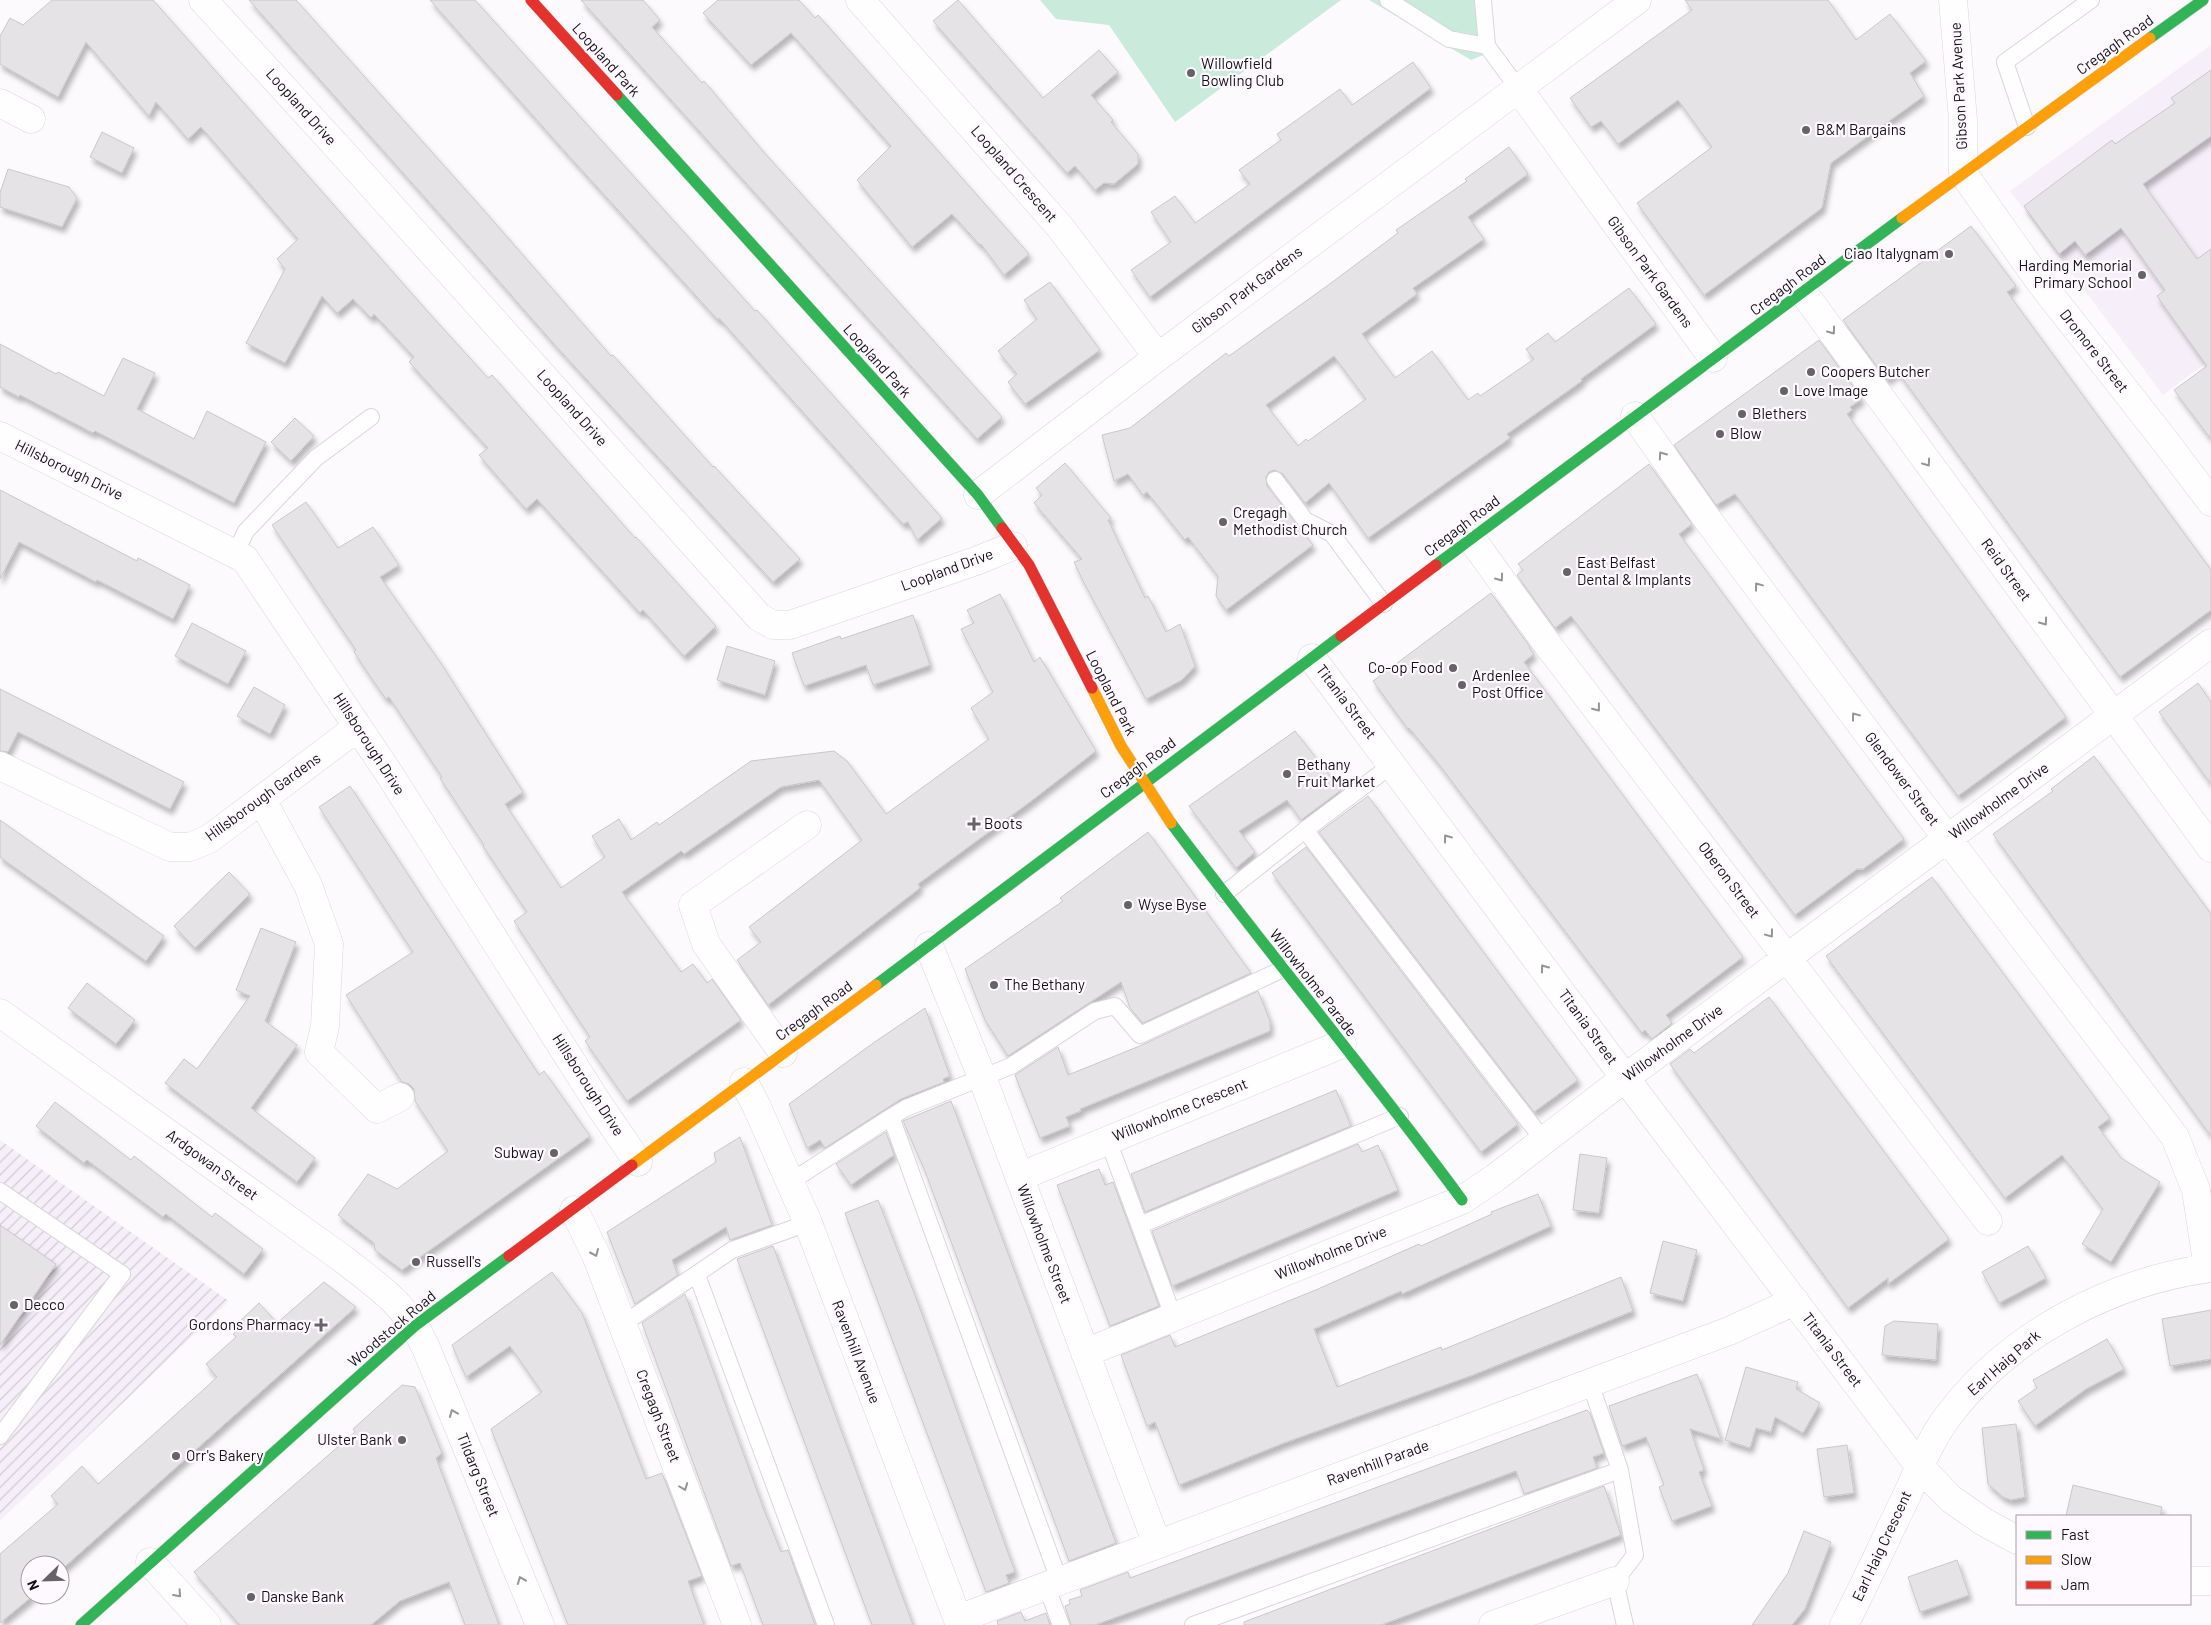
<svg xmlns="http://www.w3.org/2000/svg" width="2211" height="1625" font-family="Barlow,sans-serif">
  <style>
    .built { fill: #f6eef8 }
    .industrial { fill: url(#industrial-furrows) }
    .garden { fill: #caeadb }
    .building { fill: #e6e3e6; stroke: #cac7cb; fill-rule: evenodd; filter: url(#shadow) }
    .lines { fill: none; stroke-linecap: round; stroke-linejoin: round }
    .lane-casing { stroke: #d9d6d9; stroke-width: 18 }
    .street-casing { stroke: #d9d6d9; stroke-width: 29 }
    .fast-casing { stroke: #d9d6d9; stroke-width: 12 }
    .slow-casing { stroke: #d9d6d9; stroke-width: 12 }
    .jam-casing { stroke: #d9d6d9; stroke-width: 12 }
    .lane { stroke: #fffeff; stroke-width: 16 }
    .street { stroke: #fffeff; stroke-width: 28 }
    .fast { stroke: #30b455; stroke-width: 11 }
    .slow { stroke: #ff9f0a; stroke-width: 11 }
    .jam { stroke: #e5322d; stroke-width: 11 }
    .oneway { stroke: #969496 }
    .poi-dot { fill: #666367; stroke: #fef9ff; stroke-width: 2 }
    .labels { text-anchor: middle; stroke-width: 4.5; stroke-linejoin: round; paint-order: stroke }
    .street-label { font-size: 15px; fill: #151215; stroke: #fef9ff }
    .poi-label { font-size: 15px; fill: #151215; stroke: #fef9ff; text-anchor: start }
  </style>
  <defs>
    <pattern id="industrial-furrows" width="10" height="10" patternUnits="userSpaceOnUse" patternTransform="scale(1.25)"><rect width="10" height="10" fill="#f6eef8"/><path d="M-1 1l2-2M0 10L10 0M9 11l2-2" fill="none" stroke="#d2cbd4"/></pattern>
    <filter id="shadow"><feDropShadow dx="3" dy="5.5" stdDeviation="2.5" flood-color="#0004"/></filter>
  </defs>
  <rect width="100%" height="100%" fill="#fdfafe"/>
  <path class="built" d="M2211,45V359L2163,395L2010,191Z"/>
  <path class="industrial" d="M0,1140L229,1301L0,1521Z"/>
  <path class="garden" d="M1040,0H1341L1175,122L1109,25L1056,19Z
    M1369,0H1478L1493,51L1471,60Z"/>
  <path class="building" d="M52,0H153L429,313L488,378L492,375L635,538L636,537L716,626L684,656L643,610L640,613L537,499L526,509L479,455L488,448L409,362L414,357L374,314L371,318L353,299L337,313L322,296L285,363L246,343L285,269L277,259L298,239L201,127L188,139L156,102L149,116L86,42L58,97L0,64V36L10,18L23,25Z
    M249,0H296L481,207L611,356L613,355L713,467L714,466L800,559L773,582L554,344L470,248Z
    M430,0H475L755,311L757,310L942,518L917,540L908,522L903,524L719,318L718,320L569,156Z
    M581,0H643L660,20L652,27L702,83L704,81L761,149L1002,417L977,439Z
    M718,0H799L815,18L818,15L1029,254L1004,275L981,244L980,245L952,214L912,247L857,180L891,146L791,33L751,65L703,13Z
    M958,0L1043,98L1099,50L1118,72L1091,95L1113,120L1111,122L1138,154V164L1114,184L1104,183L1095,190L1075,166L1067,173L933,21Z
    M1685,0H1828L1856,40L1890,14L1926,61L1910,73L1924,96L1831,163L1822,208L1704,295L1637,203L1712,147L1678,100L1618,144L1601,121L1591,127L1570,98L1692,10Z
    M1413,62L1431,88L1150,297L1131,270L1171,242L1151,212L1175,196L1195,223L1250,184L1239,170L1281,140L1277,134L1340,89L1352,105Z
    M2211,70V136L2143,184L2197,259L2211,249V439L2174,390L2207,366L2157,296L2165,290L2121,228L2085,255L2075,241L2059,254L2024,206L2112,140L2115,144L2175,103L2171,98Z
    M102,132L134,148L122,173L90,157Z
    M1509,147L1528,174L1468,217L1484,239L1413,288L1417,294L1362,334L1395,378L1432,351L1468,400L1478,393L1480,396L1534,359L1526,349L1548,333L1555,342L1629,288L1656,324L1581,379L1582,381L1507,434L1510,438L1368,538L1329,483L1305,503L1283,474L1274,470L1269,472L1266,477L1267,486L1313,545L1226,610L1216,596L1218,576L1188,537L1185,540L1147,492L1143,495L1128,474L1114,481L1102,435L1130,428L1226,353L1229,356L1327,286L1398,233L1396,230L1467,181L1465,179ZM1334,356L1366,399L1308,441L1306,439L1298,446L1266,405Z
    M8,169L69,187L77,198L62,227L0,207V193Z
    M1971,226L2016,286L2007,292L2211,570V610L2120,677L1898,372L1887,380L1843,320Z
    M1050,282L1100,350L1025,404L1008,382L1017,374L998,351L1037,319L1024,300Z
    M1819,340L1862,399L1850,407L1852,410L1847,414L2066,717L1958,796L1735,494L1716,505L1674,445Z
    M0,344L56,374L58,372L104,396L123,358L155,373L137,409L194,439L207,411L266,442L234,503L95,431L93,433L20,395L19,397L0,387Z
    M295,418L314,436L291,461L271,442Z
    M1065,463L1111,518L1108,520L1126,558L1145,598L1148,596L1166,632L1180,624L1195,666L1182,680L1146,699L1082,579L1074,562L1082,559L1034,503L1042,495L1036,488Z
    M1649,464L1692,524L1679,534L1904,839L1863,869H1857L1795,915L1571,616L1555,628L1517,575L1523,570L1518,564Z
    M0,490L137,561L138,558L190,585L173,619L97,580L96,582L19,542L0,579Z
    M306,502L338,548L373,527L399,565L380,577L440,662L523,792L505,804L561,888L605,857L592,836L619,819L631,840L657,822L659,825L751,761L834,751L847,761L886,814L989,739L971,708L993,692L961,629L974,623L967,610L1000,594L1034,662L1040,657L1096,751L1030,802L918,884L920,888L768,1005L737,960L761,942L749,927L862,840L819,780L781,787L684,854L681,851L622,892L681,972L693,964L707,983L712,979L741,1020L627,1101L585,1041L590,1037L514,921L527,912L483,846L484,845L440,778L442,777L389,697L386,699L370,676L354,652L356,650L272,525Z
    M1491,593L1530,647L1529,648L1534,654L1524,662L1743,957L1666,1015L1672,1023L1652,1039L1645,1030L1642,1033L1438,763L1409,728L1408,729L1373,681Z
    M913,615L930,665L873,685L866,665L804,686L792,653L840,636L841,639Z
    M192,623L246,651L228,684L175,656Z
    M727,646L775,661L765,695L717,680Z
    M2198,683L2211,702V784L2159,712Z
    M254,687L285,705L270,734L237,716Z
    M0,689L184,782L170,809L18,732L8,752L0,751Z
    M1295,731L1341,790L1301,820L1287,800L1239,831L1255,852L1236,868L1189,806Z
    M2094,756L2211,914V1136L1993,834L2053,791L2051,789Z
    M350,786L539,1075L544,1071L590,1136L402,1270L375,1250L374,1243L338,1215L368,1174L397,1189L448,1151L415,1101L414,1089L409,1084L402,1082L346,995L413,952L319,807Z
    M1368,796L1578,1080L1534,1112L1319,832Z
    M0,820L164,936L146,961L0,857Z
    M1148,832L1251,973L1143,1023L1130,1008L1121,982L1008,1056L985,1020L965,969L1063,901L1060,898Z
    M1306,847L1518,1124L1481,1152L1272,873Z
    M229,872L250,894L195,948L174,926Z
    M1932,877L2110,1118L2098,1127L2121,1158L2160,1182L2111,1262L2082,1244L2103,1209L2062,1155L2005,1198L1826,956Z
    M261,928L296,942L265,1021L297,1045L251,1108L315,1158L297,1182L165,1083L184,1059L197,1069L250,996L236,990Z
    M87,983L135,1020L116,1044L68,1008Z
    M1258,991L1270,1021V1031L1080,1109L1081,1111L1066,1117L1070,1126L1040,1138L1015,1075L1058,1047L1068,1075L1142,1045Z
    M1769,997L1949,1239L1888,1284V1278L1848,1308L1670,1064L1690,1049L1694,1053Z
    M925,1008L950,1076L943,1079L944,1082L901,1099L825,1148L820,1140L807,1148L789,1104L876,1041Z
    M1336,1090L1351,1126L1145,1212L1131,1174Z
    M951,1101L1116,1543L1069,1561L925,1171L903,1121Z
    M55,1102L131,1160L134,1156L212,1217L215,1213L263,1249L244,1274L166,1214L163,1217L87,1160L84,1163L36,1126Z
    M886,1132L894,1155L851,1185L836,1164Z
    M740,1137L772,1225L730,1240L726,1227L672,1260L678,1275L635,1304L607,1232L716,1162L714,1153Z
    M1358,1144L1362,1152L1378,1145L1398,1190L1172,1286L1152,1231Z
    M1580,1154L1607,1158L1599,1213L1573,1210Z
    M1099,1169L1105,1185L1113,1182L1159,1306L1110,1326L1057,1185Z
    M1538,1194L1551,1226L1402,1294L1401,1291L1314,1329L1337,1387L1441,1347L1442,1350L1621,1277L1633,1311L1473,1375L1284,1443L1179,1485L1155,1422L1147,1426L1121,1355L1170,1335L1175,1347L1318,1289L1419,1244L1421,1246L1492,1214L1491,1212Z
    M878,1200L919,1306L1015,1572L1006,1575L1009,1583L986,1592L845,1213Z
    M0,1225L56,1264L0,1345Z
    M1663,1241L1697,1250L1683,1301L1650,1293Z
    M773,1246L893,1571L913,1625H872L856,1582L737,1259Z
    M2028,1246L2046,1278L1999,1303L1982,1272Z
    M552,1272L582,1313L646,1479L662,1473L702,1576L688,1581L704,1625H568L491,1429L542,1392L510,1346L466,1377L452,1345Z
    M324,1282L356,1307L60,1571V1565H30V1595H34L0,1623V1554L58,1504L51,1496L82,1466L98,1484L203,1390L217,1377L206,1364L236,1337L233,1334L240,1328L237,1324L259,1303L277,1323Z
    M685,1294L764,1510L781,1552L788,1550L815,1625H763L740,1563L731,1566L642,1323Z
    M2211,1310V1359L2170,1366L2162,1319Z
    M1894,1321L1938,1324L1936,1360L1882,1355L1885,1326Z
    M2107,1339L2124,1369L2086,1389L2035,1426L2018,1401L2037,1388L2033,1380Z
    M1746,1367L1798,1382L1796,1389L1820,1403L1803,1433L1775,1417L1771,1432L1756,1428L1750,1448L1725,1440Z
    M1697,1374L1721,1439L1690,1429L1704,1470L1699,1472L1712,1506L1672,1521L1659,1487L1664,1485L1646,1437L1622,1446L1609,1406Z
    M402,1385L415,1387L442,1453L436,1458L499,1625H465L449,1582L400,1601L371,1625H240L194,1572L355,1432L353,1429Z
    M1587,1410L1590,1413L1604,1453L1593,1457L1597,1468L1524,1494L1516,1471L1095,1625H1071L1065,1606L1070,1604L1069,1600L1082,1596L1080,1590L1128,1572L1130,1578Z
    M2016,1424L2025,1497L2011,1500L2003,1497L1988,1484L1982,1428Z
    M1847,1445L1854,1493L1824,1497L1817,1449Z
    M2073,1485L2162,1507L2160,1516H2066Z
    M1604,1486L1621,1535L1381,1625H1244V1622Z
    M1804,1531L1831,1542L1805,1609L1792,1625H1752L1788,1573Z
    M1957,1560L1969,1595L1920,1612L1908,1577Z
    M1021,1612L1025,1621L1046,1613L1050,1625H998L997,1621Z"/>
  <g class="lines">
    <defs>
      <path id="lane" d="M1388,0L1449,39L1487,46
        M1483,0L1487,46L1518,88
        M2027,127L2005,62L2091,0
        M1275,480L1305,520L1332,534L1384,604
        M235,554L246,531L316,458L371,417
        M1305,830L1544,1141
        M1224,894L1305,830L1393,764
        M891,1117L906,1108L1011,1066L1095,1011L1115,1006L1140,1035L1283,969
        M1108,1140L1173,1316
        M790,1182L891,1117L1059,1580
        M0,1191L122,1274L0,1436
        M1140,1225L1400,1116
        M697,1275L826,1625
        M623,1324L732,1250L808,1223
        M1590,1383L1620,1470L1635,1555L1615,1581L1625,1625
        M1046,1585L1061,1625
        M1193,1625L1620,1470"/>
      <path id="street" d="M203,0L342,152L759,617L773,625H790L976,561L1013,546
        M860,0L1060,227L1158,357
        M1953,0L1963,120V173L2040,282L2165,441L2211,502
        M1518,88L1713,358
        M0,103L31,119
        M1803,292L2211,848
        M1635,416L1710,523L1899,775L2175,1137L2196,1190L2208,1268
        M0,436L245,559L390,775L599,1105L638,1162
        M978,495L1158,357L1637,0
        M1471,538L1548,645L1988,1221
        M1312,658L1625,1078L1920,1467L1951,1499L1984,1522L2017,1540
        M0,766L170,847H190L209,839L358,727
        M262,800L308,885L329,944L325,1026L319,1052L377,1109L400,1097
        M929,946L982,1077L1157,1544
        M0,1013L343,1259C381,1289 405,1303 426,1348L540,1625
        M783,1053L706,944L693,905L807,825
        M744,1082L756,1105L808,1223L960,1625
        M1019,1177L1342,1044
        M574,1210L596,1255L737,1625
        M1085,1353L1462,1200L1495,1178L1625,1078L2211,643
        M150,1562L207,1625
        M2190,1581H2211
        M958,1619L1729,1331L1795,1301
        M1493,1625L1615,1581
        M1844,1625C1866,1582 1886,1538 1907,1495C1919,1468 1931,1438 1949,1415C2010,1334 2112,1281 2211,1268"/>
      <path id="fast" d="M2150,38L2203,0
        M617,95L978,495L1002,528
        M1436,565L1902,218
        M1171,823C1266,950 1368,1072 1462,1200
        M876,985L1341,636
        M81,1625L416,1325L509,1256"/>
      <path id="slow" d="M1902,218L2150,38
        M1092,688L1121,746L1171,823
        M632,1165L876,985"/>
      <path id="jam" d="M531,0L617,95
        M1002,528L1029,565L1092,688
        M1341,636L1436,565
        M509,1256L632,1165"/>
    </defs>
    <use href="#lane" class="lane-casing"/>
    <use href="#street" class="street-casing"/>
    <use href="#fast" class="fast-casing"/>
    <use href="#slow" class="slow-casing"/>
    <use href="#jam" class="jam-casing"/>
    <use href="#lane" class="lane"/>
    <use href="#street" class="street"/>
    <use href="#fast" class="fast"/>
    <use href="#slow" class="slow"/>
    <use href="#jam" class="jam"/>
  </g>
  <defs><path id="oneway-chevron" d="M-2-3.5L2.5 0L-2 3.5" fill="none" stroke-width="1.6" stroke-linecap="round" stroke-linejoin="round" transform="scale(1.25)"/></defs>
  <g class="oneway">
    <use href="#oneway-chevron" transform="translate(1832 331) rotate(54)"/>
    <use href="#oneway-chevron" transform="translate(1662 455) rotate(-125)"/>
    <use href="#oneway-chevron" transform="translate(1927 463) rotate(54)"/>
    <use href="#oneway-chevron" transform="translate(1500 578) rotate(54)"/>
    <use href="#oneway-chevron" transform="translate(1758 586) rotate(-127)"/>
    <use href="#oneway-chevron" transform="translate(2044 622) rotate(54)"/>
    <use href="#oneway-chevron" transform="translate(1597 708) rotate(52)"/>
    <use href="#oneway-chevron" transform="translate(1855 716) rotate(-127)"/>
    <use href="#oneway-chevron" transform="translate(1447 838) rotate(-126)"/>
    <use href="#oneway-chevron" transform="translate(1770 934) rotate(53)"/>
    <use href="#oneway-chevron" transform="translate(1544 968) rotate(-126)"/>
    <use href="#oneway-chevron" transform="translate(595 1253) rotate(66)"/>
    <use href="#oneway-chevron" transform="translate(453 1413) rotate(-112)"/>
    <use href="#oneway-chevron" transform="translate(684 1487) rotate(69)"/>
    <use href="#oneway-chevron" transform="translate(521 1580) rotate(-112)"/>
    <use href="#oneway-chevron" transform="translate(178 1594) rotate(48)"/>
  </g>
  <g class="poi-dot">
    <circle cx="1191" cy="73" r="5"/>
    <circle cx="1806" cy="130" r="5"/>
    <circle cx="1949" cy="254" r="5"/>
    <circle cx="2142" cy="275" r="5"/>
    <circle cx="1811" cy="372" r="5"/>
    <circle cx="1784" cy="391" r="5"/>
    <circle cx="1742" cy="414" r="5"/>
    <circle cx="1720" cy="434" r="5"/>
    <circle cx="1223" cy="522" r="5"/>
    <circle cx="1567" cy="572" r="5"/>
    <circle cx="1453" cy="668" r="5"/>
    <circle cx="1462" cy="685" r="5"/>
    <circle cx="1287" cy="774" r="5"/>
    <path d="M971.5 816.5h5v5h5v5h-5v5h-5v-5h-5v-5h5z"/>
    <circle cx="1128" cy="905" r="5"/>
    <circle cx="994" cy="985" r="5"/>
    <circle cx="554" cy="1153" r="5"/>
    <circle cx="416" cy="1262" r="5"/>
    <circle cx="14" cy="1305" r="5"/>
    <path d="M318.5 1317.5h5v5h5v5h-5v5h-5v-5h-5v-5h5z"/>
    <circle cx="402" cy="1440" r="5"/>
    <circle cx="176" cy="1456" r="5"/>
    <circle cx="251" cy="1597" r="5"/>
  </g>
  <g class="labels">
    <g class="street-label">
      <text transform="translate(2115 45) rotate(-36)" y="5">Cregagh Road</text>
      <text transform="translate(606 60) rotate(48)" y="5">Loopland Park</text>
      <text transform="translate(1959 86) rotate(-93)" y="5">Gibson Park Avenue</text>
      <text transform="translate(301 107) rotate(48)" y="5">Loopland Drive</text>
      <text transform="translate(1014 174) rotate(49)" y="5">Loopland Crescent</text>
      <text transform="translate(1650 272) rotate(54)" y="5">Gibson Park Gardens</text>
      <text transform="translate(1788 285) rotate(-37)" y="5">Cregagh Road</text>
      <text transform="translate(1247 290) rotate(-37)" y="5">Gibson Park Gardens</text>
      <text transform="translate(2094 351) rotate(52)" y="5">Dromore Street</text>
      <text transform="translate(877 361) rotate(48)" y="5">Loopland Park</text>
      <text transform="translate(572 408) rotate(48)" y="5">Loopland Drive</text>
      <text transform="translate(69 470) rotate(26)" y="5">Hillsborough Drive</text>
      <text transform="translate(1462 526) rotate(-37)" y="5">Cregagh Road</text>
      <text transform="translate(947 570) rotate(-20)" y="5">Loopland Drive</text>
      <text transform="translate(2006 570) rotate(54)" y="5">Reid Street</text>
      <text transform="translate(1111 693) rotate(63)" y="5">Loopland Park</text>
      <text transform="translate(1346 702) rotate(53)" y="5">Titania Street</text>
      <text transform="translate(369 744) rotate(57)" y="5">Hillsborough Drive</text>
      <text transform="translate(1138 768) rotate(-37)" y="5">Cregagh Road</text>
      <text transform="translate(1902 779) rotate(53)" y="5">Glendower Street</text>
      <text transform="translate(263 797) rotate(-36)" y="5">Hillsborough Gardens</text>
      <text transform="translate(1999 801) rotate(-36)" y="5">Willowholme Drive</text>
      <text transform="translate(1729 880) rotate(53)" y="5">Oberon Street</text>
      <text transform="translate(1313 983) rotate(52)" y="5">Willowholme Parade</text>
      <text transform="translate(814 1011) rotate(-36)" y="5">Cregagh Road</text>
      <text transform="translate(1588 1027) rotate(54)" y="5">Titania Street</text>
      <text transform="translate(1673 1043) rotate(-36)" y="5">Willowholme Drive</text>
      <text transform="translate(588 1085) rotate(57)" y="5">Hillsborough Drive</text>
      <text transform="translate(1180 1110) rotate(-22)" y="5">Willowholme Crescent</text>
      <text transform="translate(212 1165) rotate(36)" y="5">Ardgowan Street</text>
      <text transform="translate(1044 1244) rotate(69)" y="5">Willowholme Street</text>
      <text transform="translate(1331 1253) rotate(-22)" y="5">Willowholme Drive</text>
      <text transform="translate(392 1329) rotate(-40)" y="5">Woodstock Road</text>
      <text transform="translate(1832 1350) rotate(53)" y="5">Titania Street</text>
      <text transform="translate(856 1352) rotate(69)" y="5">Ravenhill Avenue</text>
      <text transform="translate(2004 1363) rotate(-41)" y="5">Earl Haig Park</text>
      <text transform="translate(658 1416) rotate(69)" y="5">Cregagh Street</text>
      <text transform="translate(1378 1463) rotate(-20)" y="5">Ravenhill Parade</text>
      <text transform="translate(478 1475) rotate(68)" y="5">Tildarg Street</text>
      <text transform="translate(1882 1546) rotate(-65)" y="5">Earl Haig Crescent</text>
    </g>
    <g class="poi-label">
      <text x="1201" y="69">Willowfield<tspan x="1201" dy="17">Bowling Club</tspan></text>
      <text x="1816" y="135">B&amp;M Bargains</text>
      <text x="1939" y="259" text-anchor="end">Ciao Italygnam</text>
      <text x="2132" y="271" text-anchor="end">Harding Memorial<tspan x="2132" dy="17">Primary School</tspan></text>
      <text x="1821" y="377">Coopers Butcher</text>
      <text x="1794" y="396">Love Image</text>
      <text x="1752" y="419">Blethers</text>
      <text x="1730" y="439">Blow</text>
      <text x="1233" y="518">Cregagh<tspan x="1233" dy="17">Methodist Church</tspan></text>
      <text x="1577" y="568">East Belfast<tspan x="1577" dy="17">Dental &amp; Implants</tspan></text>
      <text x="1443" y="673" text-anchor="end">Co-op Food</text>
      <text x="1472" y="681">Ardenlee<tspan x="1472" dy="17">Post Office</tspan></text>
      <text x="1297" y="770">Bethany<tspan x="1297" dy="17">Fruit Market</tspan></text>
      <text x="984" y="829">Boots</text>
      <text x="1138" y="910">Wyse Byse</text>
      <text x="1004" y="990">The Bethany</text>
      <text x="544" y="1158" text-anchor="end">Subway</text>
      <text x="426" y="1267">Russell's</text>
      <text x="24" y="1310">Decco</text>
      <text x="311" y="1330" text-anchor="end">Gordons Pharmacy</text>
      <text x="392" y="1445" text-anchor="end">Ulster Bank</text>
      <text x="186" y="1461">Orr's Bakery</text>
      <text x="261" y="1602">Danske Bank</text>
    </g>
  </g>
  <rect x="2016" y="1515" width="175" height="90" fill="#fef9ff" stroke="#a19da1"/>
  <rect x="2026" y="1531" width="25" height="8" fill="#30b455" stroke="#a19da1"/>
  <text x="2061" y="1540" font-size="15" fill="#151215">Fast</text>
  <rect x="2026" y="1556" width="25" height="8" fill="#ff9f0a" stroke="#a19da1"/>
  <text x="2061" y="1565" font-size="15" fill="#151215">Slow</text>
  <rect x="2026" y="1581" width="25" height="8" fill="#e5322d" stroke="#a19da1"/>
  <text x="2061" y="1590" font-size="15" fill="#151215">Jam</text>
  <g transform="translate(45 1580) rotate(247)"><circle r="24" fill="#fef9ff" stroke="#a19da1"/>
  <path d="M0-4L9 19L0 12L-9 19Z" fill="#666367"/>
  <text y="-8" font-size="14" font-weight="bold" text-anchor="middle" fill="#151215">N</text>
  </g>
</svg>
